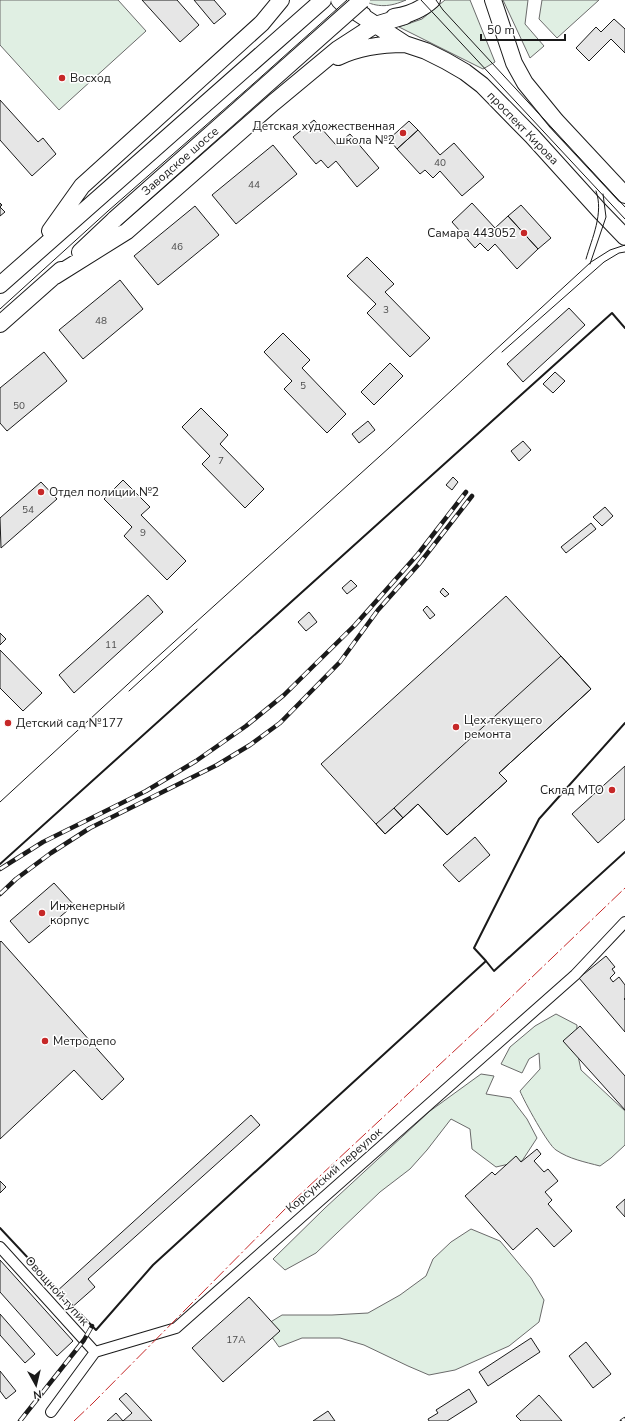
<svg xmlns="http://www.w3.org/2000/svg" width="625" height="1421" font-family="'Nunito Sans',sans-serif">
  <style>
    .green { fill: #e0efe3; stroke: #6a6a6a }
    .building { fill: #e6e6e6; stroke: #1a1a1a }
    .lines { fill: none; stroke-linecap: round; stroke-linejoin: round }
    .minor-casing { stroke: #1a1a1a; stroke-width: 12 }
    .primary-casing { stroke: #1a1a1a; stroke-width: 18 }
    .minor { stroke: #fff; stroke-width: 10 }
    .primary { stroke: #fff; stroke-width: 16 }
    .tram { stroke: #1a1a1a; stroke-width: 1 }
    .rail-casing { stroke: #1a1a1a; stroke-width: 4.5 }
    .rail { stroke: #fff; stroke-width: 3; stroke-dasharray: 9; stroke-linecap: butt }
    .primary-bridge-casing { stroke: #1a1a1a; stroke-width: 18; stroke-linecap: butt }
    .primary-bridge { stroke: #fff; stroke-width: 16 }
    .wall { stroke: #1a1a1a; stroke-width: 2 }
    .power { stroke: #c62828; stroke-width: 1; stroke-dasharray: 14 3 2 3; stroke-linecap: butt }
    .poi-dot { fill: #c62828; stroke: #fff; stroke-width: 1.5 }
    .labels { text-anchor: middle; stroke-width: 3; stroke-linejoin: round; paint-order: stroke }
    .number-label { font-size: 10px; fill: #4d4d4d }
    .poi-label { font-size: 12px; fill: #1a1a1a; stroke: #fff; text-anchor: start }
    .street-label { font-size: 12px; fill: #1a1a1a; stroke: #fff }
  </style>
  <rect width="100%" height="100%" fill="#fff"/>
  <path class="green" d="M0,0H118L146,31L59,110L0,45Z
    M362,0H406C390,7 378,8 362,0Z
    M445,0H470L495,62L483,69L399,27L422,19Z
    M503,0H528L525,24L544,46L530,58Z
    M542,0H599L557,38L539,19Z
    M556,1014L577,1025L576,1046L581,1070L625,1111V1145L611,1158L600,1166C585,1162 569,1159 556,1150C548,1145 524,1101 520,1091L540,1069L539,1053L529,1059L522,1073L501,1064L510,1047L535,1026Z
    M481,1074L494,1076L486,1094L511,1098L527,1119L537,1138L522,1161L496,1167L472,1149L470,1129L451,1119L427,1150L410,1169L380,1192L316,1253L285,1270L273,1259L325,1208L430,1111Z
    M471,1229L500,1241L531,1278L544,1300L539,1322L509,1346L455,1370L429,1375L408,1366L364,1345L340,1338H302L279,1347L264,1326L282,1315H332L368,1313L400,1295L426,1276L433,1259L451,1242Z"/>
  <path class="building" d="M142,0H177L199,25L180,42Z
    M194,0H214L226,14L214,24Z
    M614,19L625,29V53L611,39L589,61L576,48L596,27L601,32Z
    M0,100L38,142L43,138L56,154L32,176L0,140Z
    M314,120L336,145L350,134L379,168L357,187L336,161L328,168L321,160L316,164L293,137Z
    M409,121L418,130L397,149L389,139Z
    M418,130L440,155L454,143L484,177L462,196L440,171L433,178L425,170L420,174L397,149Z
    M273,145L297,174L236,224L212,195Z
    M0,203L2,205L0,207L5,212L0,216Z
    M472,203L495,228L508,216L538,249L517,269L495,244L488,251L480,243L475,248L452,222Z
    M521,205L551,238L538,249L508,216Z
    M195,206L219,235L158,285L134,256Z
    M367,257L394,284L385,292L430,338L410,357L367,313L376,304L347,276Z
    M120,280L143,309L83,359L59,330Z
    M569,308L585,325L523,382L507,364Z
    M283,333L310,360L302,368L346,414L327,433L284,389L292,381L264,352Z
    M44,352L67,381L7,431L0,423V388Z
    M390,363L403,376L374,405L361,392Z
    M555,372L565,381L553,393L543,384Z
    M201,408L228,435L220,444L264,489L245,508L202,464L210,456L182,427Z
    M368,421L375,430L359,443L352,434Z
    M523,441L531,450L519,461L511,451Z
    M453,477L458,482L452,490L446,485Z
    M123,480L150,507L141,515L186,561L167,580L124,536L132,527L104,499Z
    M41,482L57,499L1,548L0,518Z
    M605,507L613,516L602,526L593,517Z
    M591,523L596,529L566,553L561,547Z
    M351,580L357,586L347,594L342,588Z
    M443,588L449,594L445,597L440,592Z
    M148,595L163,612L74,693L59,675Z
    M506,596L591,689L499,773L507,781L447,835L418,804L385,834L321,764Z
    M427,606L435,615L430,619L423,610Z
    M309,612L317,622L306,631L298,622Z
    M0,633L6,639L0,645Z
    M0,650L42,693L23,711L0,688Z
    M561,656L591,689L499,773L507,781L447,835L418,804L403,818L394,808Z
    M625,766V819L598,843L572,814Z
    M394,808L403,818L385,834L376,824Z
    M475,837L490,855L459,882L443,865Z
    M54,883L74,905L29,943L10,921Z
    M1,941L124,1079L102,1100L74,1070L0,1139V942Z
    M606,956L615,967L612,969L615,973L610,978L613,982L619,977L625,985V998L624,999L625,1000V1032L579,978Z
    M580,1026L625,1076V1110L563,1041Z
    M251,1115L260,1125L88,1279L95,1287L70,1309L56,1292Z
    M537,1149L541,1154L534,1161L544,1172L548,1169L558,1181L545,1192L552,1200L548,1204L572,1231L554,1247L537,1228L513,1250L465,1196L492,1172L495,1175L516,1156L521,1162Z
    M0,1181L6,1187L0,1193Z
    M625,1199V1217L616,1207Z
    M0,1260L73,1341L57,1356L0,1292Z
    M249,1297L280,1331L223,1382L192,1348Z
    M0,1314L35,1354L25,1363L0,1335Z
    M531,1338L540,1352L488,1386L479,1372Z
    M586,1342L611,1374L593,1388L569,1356Z
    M0,1371L16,1391L6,1399L0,1391Z
    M469,1389L477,1402L447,1421H429L428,1419L438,1413L436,1410Z
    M126,1393L152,1421H123L132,1413L119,1399Z
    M539,1395L562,1421H521L516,1416Z
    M328,1411L335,1421H313Z
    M116,1413L123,1421H107Z"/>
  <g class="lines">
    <defs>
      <path id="minor" d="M0,1247L95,1352
        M51,1412L95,1352L176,1328L575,975L625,922"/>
      <path id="primary" d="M339,0L346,7L363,15
        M493,0L514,63L525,83L556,121L625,195
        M356,12L405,44L426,51L446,61L465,72L482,85L532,136L599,210L625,237
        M394,17C408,15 421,10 432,0
        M338,57C359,47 382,44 405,44
        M50,231L82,186L262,23L281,0
        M80,252L115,219
        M55,276L127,231L273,103L338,49L375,25L405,16
        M0,285L323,0
        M0,324L61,270"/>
    </defs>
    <use href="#minor" class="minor-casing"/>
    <use href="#primary" class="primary-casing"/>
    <use href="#minor" class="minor"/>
    <use href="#primary" class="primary"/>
    <path class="tram" d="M421,0L625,219
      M436,0L443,10L625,207
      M586,259C592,238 604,213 596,191
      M590,264L606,217L603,194
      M0,309L108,211L253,84L347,0
      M502,352L604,262L619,253L625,252
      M129,691L197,629
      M0,802L153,661L390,447L591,262L610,250L625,245"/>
    <defs>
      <path id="rail" d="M0,869L43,842L146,791L196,761L246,726L284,695L355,625L418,554L466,492
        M0,894L16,879L51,853L90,828L217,765L250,745L280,723L340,662L378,610L419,564L472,496
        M20,1421L84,1340L92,1326
        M622,1421L625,1419"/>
    </defs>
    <use href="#rail" class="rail-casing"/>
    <use href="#rail" class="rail"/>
    <defs>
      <path id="primary-bridge" d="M115,219L362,0"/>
    </defs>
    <use href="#primary-bridge" class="primary-bridge-casing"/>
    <use href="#primary-bridge" class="primary-bridge"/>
    <path class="wall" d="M0,864L612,313L625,328
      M486,961L474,948L539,819L625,723
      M0,1228L59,1291
      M71,1304L96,1330L153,1265L486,961L494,971L625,852"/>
    <path class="power" d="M74,1421L93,1403L292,1202L481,1026L625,888"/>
  </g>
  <g class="poi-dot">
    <circle cx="62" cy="78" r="4"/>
    <circle cx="403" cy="133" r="4"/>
    <circle cx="524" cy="233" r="4"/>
    <circle cx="41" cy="492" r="4"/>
    <circle cx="8" cy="723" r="4"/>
    <circle cx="456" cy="727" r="4"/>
    <circle cx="612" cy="790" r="4"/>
    <circle cx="42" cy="913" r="4"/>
    <circle cx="45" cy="1041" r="4"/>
  </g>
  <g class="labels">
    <g class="number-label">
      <text x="440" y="166">40</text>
      <text x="254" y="188">44</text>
      <text x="177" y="250">46</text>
      <text x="386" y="313">3</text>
      <text x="101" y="324">48</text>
      <text x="303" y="389">5</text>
      <text x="19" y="409">50</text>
      <text x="221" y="464">7</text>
      <text x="28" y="513">54</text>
      <text x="143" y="536">9</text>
      <text x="111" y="648">11</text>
      <text x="236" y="1343">17А</text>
    </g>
    <g class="poi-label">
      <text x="70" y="82">Восход</text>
      <text x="395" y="130" text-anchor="end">Детская художественная<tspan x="395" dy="14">школа №2</tspan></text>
      <text x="516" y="237" text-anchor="end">Самара 443052</text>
      <text x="49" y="496">Отдел полиции №2</text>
      <text x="464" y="724">Цех текущего<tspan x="464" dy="14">ремонта</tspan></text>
      <text x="16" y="727">Детский сад №177</text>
      <text x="604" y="794" text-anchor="end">Склад МТО</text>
      <text x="50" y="910">Инженерный<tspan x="50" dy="14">корпус</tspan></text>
      <text x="53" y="1045">Метродепо</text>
    </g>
    <g class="street-label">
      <text transform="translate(523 128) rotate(46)" y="4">проспект Кирова</text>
      <text transform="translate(180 161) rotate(-41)" y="4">Заводское шоссе</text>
      <text transform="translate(334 1170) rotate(-41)" y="4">Корсунский переулок</text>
      <text transform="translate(57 1291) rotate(48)" y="4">Овощной тупик</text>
    </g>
  </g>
  <g transform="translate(36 1385) rotate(172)" stroke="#ffffff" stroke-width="3" paint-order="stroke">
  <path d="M0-3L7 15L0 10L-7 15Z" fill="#1a1a1a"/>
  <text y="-6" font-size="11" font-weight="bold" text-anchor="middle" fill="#1a1a1a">N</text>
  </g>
  <path d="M481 34v6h84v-6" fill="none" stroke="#1a1a1a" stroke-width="2"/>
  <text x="487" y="34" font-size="12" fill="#1a1a1a" stroke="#ffffff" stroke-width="3" paint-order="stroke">50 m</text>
</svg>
